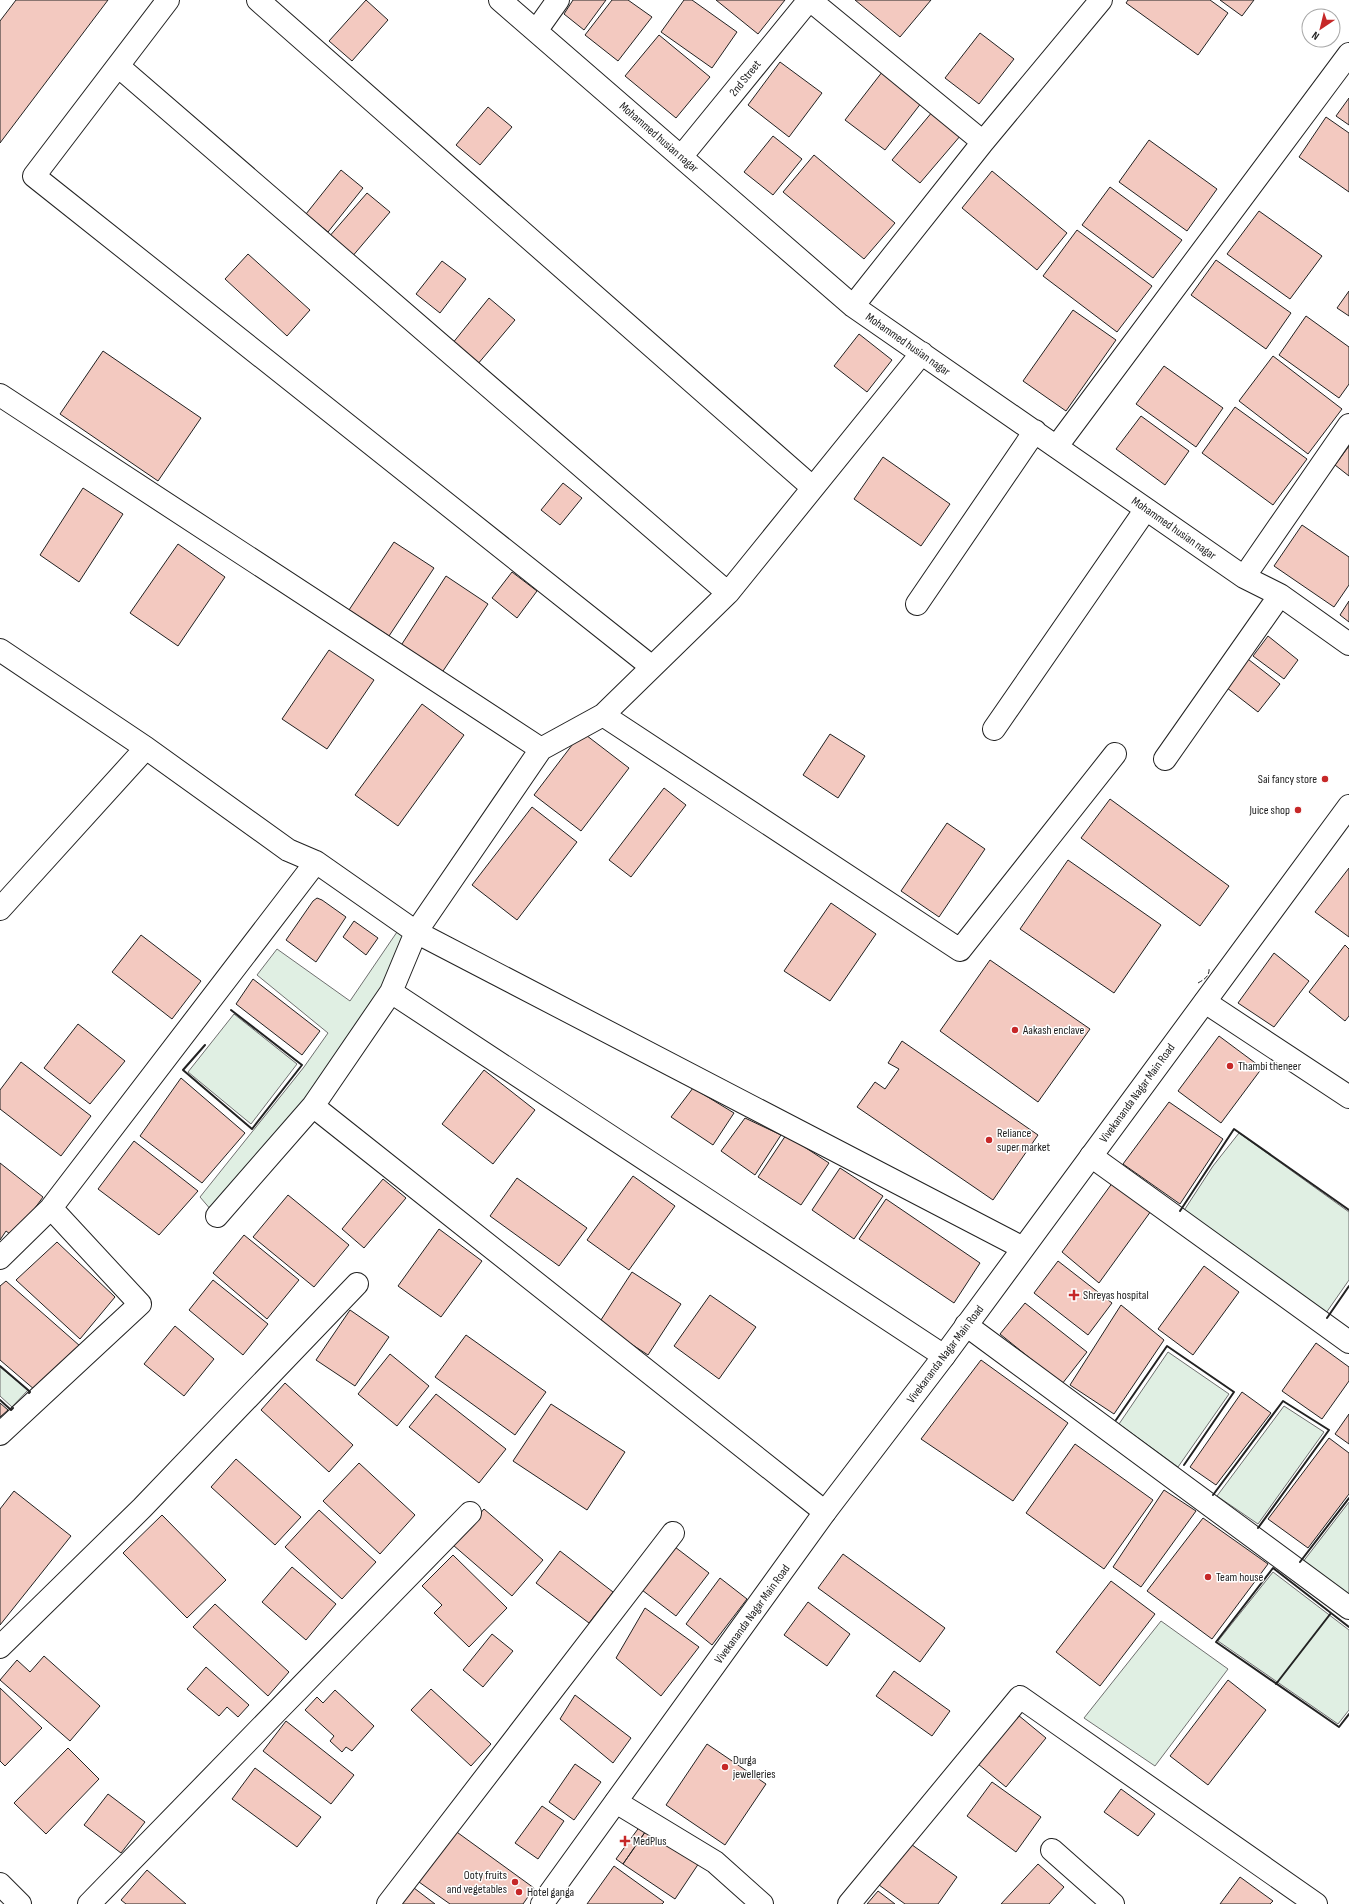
<svg xmlns="http://www.w3.org/2000/svg" width="1349" height="1904" font-family="'Sofia Sans Condensed',sans-serif">
  <style>
    .green { fill: #e0efe3; stroke: #6f6f6f }
    .building { fill: #f3c9c0; stroke: #222 }
    .lines { fill: none; stroke-linecap: round; stroke-linejoin: round }
    .street-casing { stroke: #222; stroke-width: 24 }
    .secondary-casing { stroke: #222; stroke-width: 24 }
    .street { stroke: #fff; stroke-width: 22 }
    .secondary { stroke: #fff; stroke-width: 22 }
    .fence { stroke: #222; stroke-width: 1; stroke-dasharray: 5 2; stroke-linecap: butt }
    .wall { stroke: #222; stroke-width: 2 }
    .poi-dot { fill: #c62828; stroke: #fff; stroke-width: 1.5 }
    .labels { text-anchor: middle; stroke-width: 3; stroke-linejoin: round; paint-order: stroke }
    .street-label { font-size: 12px; fill: #222; stroke: #fff }
    .poi-label { font-size: 12px; fill: #222; stroke: #fff; text-anchor: start }
  </style>
  <rect width="100%" height="100%" fill="#fff"/>
  <path class="green" d="M397,932L408,938L387,989L321,1083L212,1211L200,1197L304,1067L328,1033L257,975L277,949L350,1001Z
    M234,1014L297,1064L251,1124L188,1072Z
    M1239,1133L1349,1212V1280L1326,1313L1183,1212L1213,1166Z
    M1168,1352L1229,1394L1178,1467L1119,1424Z
    M0,1367L28,1390L12,1407L0,1396Z
    M1284,1406L1324,1432L1258,1524L1217,1496Z
    M1349,1502V1602L1299,1567Z
    M1273,1572L1349,1630V1710L1338,1724L1218,1641Z
    M1161,1621L1228,1669L1155,1766L1084,1718Z"/>
  <path class="building" d="M16,0H108L0,143V21Z
    M366,0L388,20L352,61L329,41Z
    M573,0H606L584,30L564,14Z
    M612,0H628L652,17L618,61L585,35Z
    M684,0H692L737,32L712,68L661,32Z
    M716,0H785L758,34Z
    M855,0H931L900,37Z
    M1128,0H1210L1228,13L1198,55L1126,3Z
    M1220,0H1254L1242,16Z
    M980,33L1014,59L979,104L945,78Z
    M659,35L710,77L676,118L625,76Z
    M780,62L822,93L789,137L748,105Z
    M886,67L925,98L885,150L845,120Z
    M1349,98V125L1336,116Z
    M488,107L512,127L480,165L456,145Z
    M933,111L961,135L920,183L892,160Z
    M1326,117L1349,133V192L1299,157Z
    M773,136L802,159L773,195L744,172Z
    M1149,140L1217,189L1187,231L1119,182Z
    M814,155L895,223L864,259L783,192Z
    M341,170L363,188L328,232L306,214Z
    M992,171L1067,233L1037,270L962,208Z
    M1110,187L1182,240L1153,278L1082,225Z
    M367,193L390,212L351,258L328,238Z
    M1259,211L1322,256L1290,299L1227,254Z
    M1077,230L1152,286L1117,332L1043,276Z
    M248,254L310,310L287,336L225,279Z
    M1216,260L1291,313L1266,349L1191,295Z
    M442,261L466,279L440,313L416,294Z
    M1349,291V316L1337,308Z
    M489,298L515,320L477,365L452,344Z
    M1073,310L1116,340L1066,411L1023,381Z
    M1306,316L1349,347V384L1339,398L1279,355Z
    M859,334L892,360L867,392L834,366Z
    M103,351L201,418L158,481L60,414Z
    M1273,356L1342,409L1308,454L1239,401Z
    M1164,366L1223,408L1196,447L1136,404Z
    M1235,407L1307,459L1273,505L1202,453Z
    M1141,416L1189,451L1165,485L1116,449Z
    M1349,446V476L1335,465Z
    M883,457L950,504L921,546L854,499Z
    M563,483L582,498L560,525L541,510Z
    M83,488L123,514L79,582L40,555Z
    M1302,525L1349,557V585L1334,607L1274,566Z
    M394,542L434,568L389,636L349,610Z
    M178,544L225,577L178,646L130,613Z
    M512,572L537,591L517,618L492,598Z
    M446,576L488,604L441,674L400,647Z
    M1349,601V622L1340,615Z
    M1268,636L1298,660L1284,679L1253,656Z
    M329,650L374,680L327,749L282,719Z
    M1244,656L1280,684L1258,712L1222,684Z
    M422,704L464,735L398,826L355,795Z
    M582,732L629,768L581,831L534,795Z
    M830,734L865,756L838,798L803,775Z
    M664,788L686,805L631,877L609,860Z
    M1110,799L1229,886L1200,926L1081,838Z
    M532,807L577,842L517,920L472,885Z
    M947,823L985,849L939,917L901,891Z
    M1068,860L1161,925L1114,993L1020,929Z
    M1349,868V937L1315,912Z
    M317,898L322,900L346,917L316,962L286,940L313,901Z
    M831,903L876,934L830,1001L784,971Z
    M354,921L378,938L366,955L343,937Z
    M141,935L201,981L172,1019L112,972Z
    M1345,945L1349,949V1016L1345,1021L1309,992Z
    M1274,953L1309,981L1274,1027L1238,1003Z
    M990,960L1090,1029L1038,1102L940,1031Z
    M253,979L320,1031L302,1055L236,1004Z
    M78,1024L125,1061L90,1104L44,1068Z
    M1219,1036L1262,1068L1221,1123L1178,1091Z
    M902,1041L1038,1135L993,1200L857,1107L875,1082L885,1089L899,1069L888,1063Z
    M21,1062L91,1116L61,1156L0,1109V1090Z
    M484,1070L535,1110L493,1164L442,1124Z
    M181,1078L245,1133L202,1183L140,1136Z
    M693,1088L734,1113L713,1145L671,1117Z
    M1169,1102L1223,1139L1180,1204L1123,1164Z
    M745,1118L781,1135L755,1175L721,1151Z
    M786,1135L829,1163L801,1205L758,1177Z
    M134,1141L198,1191L159,1235L98,1189Z
    M0,1163L43,1197L14,1237L6,1231L0,1240Z
    M840,1168L883,1196L854,1239L812,1210Z
    M633,1176L675,1206L629,1270L587,1240Z
    M517,1178L587,1228L559,1266L490,1216Z
    M383,1179L406,1198L364,1248L342,1229Z
    M1113,1182L1151,1211L1099,1283L1062,1252Z
    M288,1195L349,1245L314,1287L253,1237Z
    M886,1199L980,1263L954,1303L859,1239Z
    M439,1229L482,1261L441,1317L398,1286Z
    M244,1235L299,1280L267,1319L213,1273Z
    M57,1242L115,1297L80,1339L16,1280Z
    M1058,1261L1112,1303L1088,1335L1034,1293Z
    M1204,1266L1239,1292L1193,1355L1158,1329Z
    M632,1272L681,1304L648,1355L599,1323Z
    M213,1280L268,1324L243,1355L189,1310Z
    M6,1281L80,1346L35,1390L0,1360V1286Z
    M710,1295L756,1327L719,1379L674,1346Z
    M1025,1303L1087,1352L1062,1384L1000,1334Z
    M1121,1305L1164,1340L1114,1414L1070,1385Z
    M350,1310L389,1337L355,1386L316,1360Z
    M175,1326L214,1359L184,1396L144,1364Z
    M466,1335L546,1392L515,1435L435,1377Z
    M1316,1343L1349,1367V1381L1322,1419L1282,1391Z
    M390,1354L429,1386L397,1426L358,1394Z
    M981,1360L1068,1423L1013,1501L921,1439Z
    M285,1383L353,1445L329,1472L261,1410Z
    M1242,1392L1271,1413L1216,1485L1190,1467Z
    M436,1394L506,1449L479,1483L409,1427Z
    M0,1403L8,1410L0,1417Z
    M551,1404L625,1452L587,1510L513,1461Z
    M1349,1414V1444L1335,1434Z
    M1329,1438L1349,1453V1494L1308,1548L1268,1519Z
    M1075,1444L1153,1500L1104,1569L1026,1513Z
    M236,1459L301,1517L275,1545L211,1487Z
    M359,1463L415,1515L380,1554L323,1501Z
    M1164,1490L1196,1511L1141,1587L1113,1567Z
    M14,1491L71,1536L0,1625V1509Z
    M484,1509L543,1560L512,1596L453,1545Z
    M319,1510L376,1562L342,1599L285,1547Z
    M162,1515L226,1580L187,1618L123,1553Z
    M1203,1518L1268,1564L1212,1639L1147,1591Z
    M675,1547L709,1573L676,1616L642,1590Z
    M560,1551L613,1592L589,1623L536,1583Z
    M843,1554L945,1628L920,1662L818,1588Z
    M453,1555L507,1608L469,1647L434,1613L442,1605L422,1586Z
    M292,1567L336,1604L306,1640L262,1602Z
    M720,1578L747,1599L712,1645L686,1624Z
    M1111,1581L1155,1614L1100,1686L1056,1652Z
    M808,1602L850,1634L827,1666L784,1635Z
    M215,1604L289,1672L268,1696L193,1627Z
    M645,1608L699,1647L661,1696L616,1658Z
    M492,1634L513,1651L483,1687L463,1670Z
    M44,1656L100,1706L70,1741L0,1680L17,1660L30,1672Z
    M206,1667L249,1705L238,1717L227,1707L219,1716L187,1689Z
    M894,1671L950,1711L932,1736L876,1696Z
    M1228,1680L1266,1710L1208,1785L1170,1756Z
    M0,1688L42,1728L5,1766L0,1761Z
    M431,1689L491,1744L471,1766L411,1710Z
    M335,1690L374,1726L352,1751L346,1747L342,1752L330,1741L334,1736L305,1710L317,1697L323,1703Z
    M575,1695L631,1738L613,1763L560,1719Z
    M1018,1715L1046,1738L1006,1787L978,1764Z
    M286,1721L354,1775L331,1804L263,1751Z
    M707,1744L766,1784L725,1845L666,1805Z
    M68,1748L99,1779L46,1834L14,1803Z
    M575,1764L601,1782L574,1820L549,1802Z
    M255,1768L321,1817L297,1847L232,1799Z
    M992,1782L1041,1817L1016,1852L967,1816Z
    M1121,1789L1155,1814L1138,1836L1104,1812Z
    M108,1794L145,1822L121,1853L84,1825Z
    M542,1806L564,1821L538,1859L515,1843Z
    M643,1822L650,1825L623,1864L616,1859Z
    M650,1825L701,1860L675,1899L623,1864Z
    M454,1830L534,1888L523,1904H450L419,1882Z
    M908,1842L957,1877L938,1904H905L879,1885Z
    M1038,1864L1064,1887L1049,1904H1001Z
    M614,1866L664,1902L662,1904H587Z
    M147,1870L186,1904H126L121,1900Z
    M1240,1877L1273,1901L1270,1904H1220Z
    M414,1888L435,1904H402Z
    M878,1891L895,1904H867Z"/>
  <g class="lines">
    <defs>
      <path id="street" d="M168,0L34,176L652,667
        M258,0L812,487
        M500,0L853,306L1244,577L1280,595L1349,644
        M810,0L983,142
        M536,31L558,0
        M118,66L728,593
        M681,157L809,0
        M853,306L983,142L1101,0
        M0,395L541,749
        M1057,446L1349,54
        M1244,577L1349,425
        M917,604L1035,431
        M0,650L146,748L288,850L316,862L416,932L1023,1248
        M603,715L960,950L1115,754
        M994,729L1146,509
        M1165,759L1280,595
        M0,909L146,748
        M391,992L944,1356
        M1205,1002L1349,1097
        M313,1106L825,1512
        M1091,1156L1349,1342
        M217,1216L313,1106L391,992L416,932L541,749L603,715L728,593L922,353
        M0,1258L51,1208
        M966,1325L1349,1608
        M0,1434L140,1304L51,1208L316,862
        M0,1647L142,1508L357,1284
        M616,1802L715,1862L762,1904
        M1052,1850L1113,1904
        M0,1884L20,1904
        M89,1904L470,1513
        M388,1904L673,1533
        M849,1904L1020,1697L1316,1904"/>
      <path id="secondary" d="M542,1904L825,1512L944,1356L1349,806"/>
    </defs>
    <use href="#street" class="street-casing"/>
    <use href="#secondary" class="secondary-casing"/>
    <use href="#street" class="street"/>
    <use href="#secondary" class="secondary"/>
    <path class="fence" d="M1198,983C1205,979 1210,976 1209,967"/>
    <path class="wall" d="M205,1045L183,1070L252,1129L302,1065L231,1010
      M1180,1211L1234,1129L1349,1210
      M1327,1318L1349,1286
      M0,1366L28,1390L30,1392L29,1393
      M0,1400L11,1410L13,1408
      M1116,1420L1167,1346L1234,1392L1184,1465
      M1213,1495L1283,1401L1329,1430L1258,1528
      M1300,1562L1349,1498
      M1349,1627L1273,1568L1216,1642L1339,1727L1349,1714
      M1276,1684L1331,1613"/>
  </g>
  <g class="poi-dot">
    <circle cx="1325" cy="779" r="4"/>
    <circle cx="1298" cy="810" r="4"/>
    <circle cx="1015" cy="1030" r="4"/>
    <circle cx="1230" cy="1066" r="4"/>
    <circle cx="989" cy="1140" r="4"/>
    <path d="M1072 1289h4v4h4v4h-4v4h-4v-4h-4v-4h4z"/>
    <circle cx="1208" cy="1577" r="4"/>
    <circle cx="725" cy="1767" r="4"/>
    <path d="M623 1835h4v4h4v4h-4v4h-4v-4h-4v-4h4z"/>
    <circle cx="515" cy="1882" r="4"/>
    <circle cx="519" cy="1892" r="4"/>
  </g>
  <g class="labels">
    <g class="street-label">
      <text transform="translate(745 78) rotate(-51)" y="4">2nd Street</text>
      <text transform="translate(659 137) rotate(41)" y="4">Mohammed husian nagar</text>
      <text transform="translate(908 344) rotate(35)" y="4">Mohammed husian nagar</text>
      <text transform="translate(1174 528) rotate(35)" y="4">Mohammed husian nagar</text>
      <text transform="translate(1137 1093) rotate(-54)" y="4">Vivekananda Nagar Main Road</text>
      <text transform="translate(945 1354) rotate(-53)" y="4">Vivekananda Nagar Main Road</text>
      <text transform="translate(752 1614) rotate(-54)" y="4">Vivekananda Nagar Main Road</text>
    </g>
    <g class="poi-label">
      <text x="1317" y="783" text-anchor="end">Sai fancy store</text>
      <text x="1290" y="814" text-anchor="end">Juice shop</text>
      <text x="1023" y="1034">Aakash enclave</text>
      <text x="1238" y="1070">Thambi theneer</text>
      <text x="997" y="1137">Reliance<tspan x="997" dy="14">super market</tspan></text>
      <text x="1083" y="1299">Shreyas hospital</text>
      <text x="1216" y="1581">Team house</text>
      <text x="733" y="1764">Durga<tspan x="733" dy="14">jewelleries</tspan></text>
      <text x="633" y="1845">MedPlus</text>
      <text x="507" y="1879" text-anchor="end">Ooty fruits<tspan x="507" dy="14">and vegetables</tspan></text>
      <text x="527" y="1896">Hotel ganga</text>
    </g>
  </g>
  <g transform="translate(1321 28) rotate(215)"><circle r="19" fill="#ffffff" stroke="#a7a7a7"/>
  <path d="M0-3L7 15L0 10L-7 15Z" fill="#c62828"/>
  <text y="-6" font-size="11" font-weight="bold" text-anchor="middle" fill="#222222">N</text>
  </g>
</svg>
